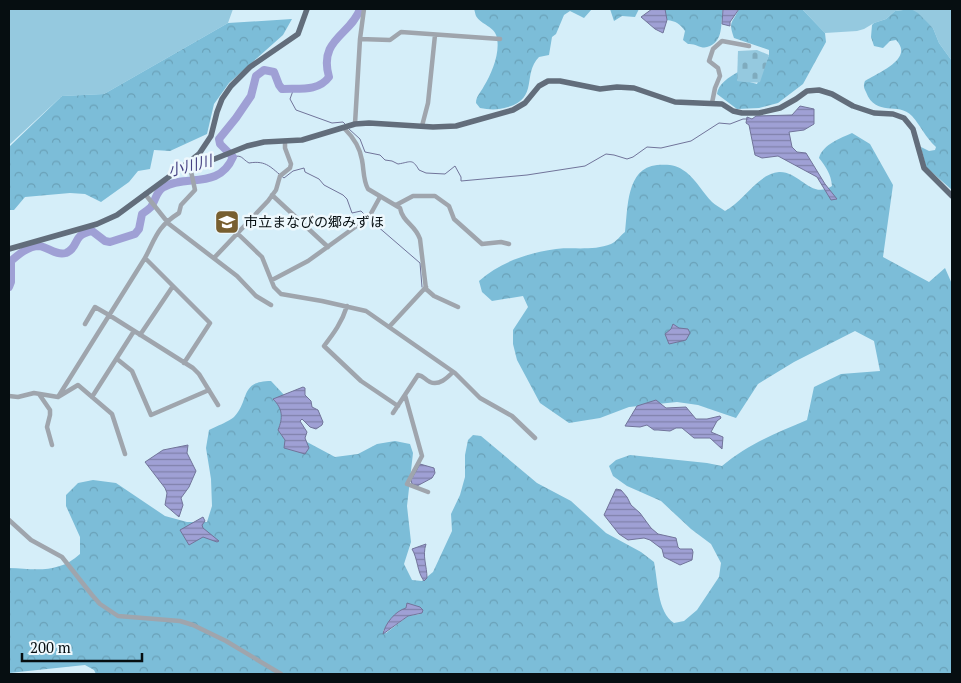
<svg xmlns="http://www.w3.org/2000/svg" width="961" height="683" font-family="'PT Serif','Noto Sans JP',serif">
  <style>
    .grass { fill: #95c9df }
    .forest { fill: url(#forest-crowns); fill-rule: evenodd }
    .cemetery { fill: url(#cemetery-stones) }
    .water { fill: url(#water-rules); stroke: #71749a }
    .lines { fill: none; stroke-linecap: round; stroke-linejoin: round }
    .stream { stroke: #71749a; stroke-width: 1 }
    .river { stroke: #9fa0d5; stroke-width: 8 }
    .minor { stroke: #9fa5ad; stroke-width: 4.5 }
    .major { stroke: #626d7b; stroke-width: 5.5 }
    .labels { text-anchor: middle; stroke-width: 5; stroke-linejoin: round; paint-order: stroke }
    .poi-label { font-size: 14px; fill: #060e11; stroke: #eef8fd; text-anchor: start }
    .water-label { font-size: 15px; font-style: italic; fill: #454082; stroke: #eef8fd }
  </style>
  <defs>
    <pattern id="forest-crowns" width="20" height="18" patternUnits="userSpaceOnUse" patternTransform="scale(1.25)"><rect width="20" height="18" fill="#7cbdd8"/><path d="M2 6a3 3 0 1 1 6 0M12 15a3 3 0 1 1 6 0" fill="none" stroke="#6aa1b8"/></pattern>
    <pattern id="cemetery-stones" width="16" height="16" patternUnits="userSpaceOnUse" patternTransform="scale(1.25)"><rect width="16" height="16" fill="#95c9df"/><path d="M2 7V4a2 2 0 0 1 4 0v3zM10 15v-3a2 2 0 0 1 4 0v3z" fill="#7fabbe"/></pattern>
    <pattern id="water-rules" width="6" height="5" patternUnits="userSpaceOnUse" patternTransform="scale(1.25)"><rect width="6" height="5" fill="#9fa0d5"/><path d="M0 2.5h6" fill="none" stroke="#8081ab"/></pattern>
  </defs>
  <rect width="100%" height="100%" fill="#d5eef9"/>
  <path class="grass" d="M9,9H233L228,23L104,94L62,96L9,145Z
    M802,9H909L895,11L886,19L874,23L864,29L857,31L825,33Z
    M911,9H952V61L939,43L933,28Z"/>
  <path class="forest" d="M474,9H592L584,18L570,11L564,15L556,34L552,37L549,55L539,57C522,74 539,98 508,107C499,110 490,110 480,108L476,103C476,96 481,92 484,86C492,73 500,53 497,38C495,26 481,25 476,16C475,14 475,11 474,9Z
    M610,9H639L635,17L622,16L614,21Z
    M664,9H723C720,22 725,42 707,47C701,49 695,43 688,44L683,40L685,31C680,24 676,21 667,20Z
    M739,9H802L825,33L826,42L803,84L778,103L759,108L737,109L717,94C718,84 729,77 738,72V81H746L757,84L769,55V50L734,38C728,21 732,24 739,9Z
    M911,9L918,13L933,28L939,43L952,61V190L926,167L921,147L929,151L935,150L936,147C925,137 921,126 912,116C898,101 876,118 866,92C864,88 863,86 865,81C877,73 915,59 896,40L890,41L883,48L874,46L871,37L872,25L874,23L886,19L895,11Z
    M292,19L283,35L229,83L214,104L207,134L170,151L154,150L150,169L138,171L129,182L101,202L85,194L70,193L25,197L14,210H9V147L62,96L104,94L228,23Z
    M852,133L870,144L893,185L883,257L929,282L945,268L952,284V674H96L94,670L85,665L9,673V568C36,569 58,574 80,554V537L66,506V495L78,483L93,480L116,483L165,516L187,522H207L212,506L211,479L206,448L209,430C215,427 230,421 234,417C250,401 239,381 271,381L286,397L297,427L307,442L335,457L358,454L377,444L395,441L410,444L413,453L407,506L411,542L404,564L412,580L422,581L433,572L452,531L451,514L460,495L465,477V455L468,440L473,435L481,436L537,483L571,501L606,533L641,552L654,562C658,581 657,612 674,623L684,621L697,610L719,577L721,563L711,544L691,529L661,501L627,486L613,476L609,466L616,460L630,455L707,463L722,466C748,444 776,433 807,420L814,387L841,374L880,371L874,341L855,331L794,362L758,384L736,418L698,405L677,402L629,407L600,418L569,423L540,403L517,360L513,344V330L528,307L523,296L492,301L482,292L479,281C500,262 528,253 556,249C574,247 594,251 611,244C616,242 621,235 625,232C628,208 626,168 657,165C669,164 677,165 686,172C697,181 703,193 712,202C715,205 721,208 725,211C743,202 759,173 779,172C800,171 811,200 832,186C831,174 826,167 819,158C823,144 841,138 852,133ZM407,604L420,614L408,616L386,633L383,631C389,622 395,611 406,608Z"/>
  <path class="cemetery" d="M757,50L769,55L760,82C758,83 741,82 737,81L738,51Z"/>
  <path class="water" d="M652,9H665L667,20L663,33L655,29L641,17Z
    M723,9H739L730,22V26L722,24Z
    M800,106L814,109V124L804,130L789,132L792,147L797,152L806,153L825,184L837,199L831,200L817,177L778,156L762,158L755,155L749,125L746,123L747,117L752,119L756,116L792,115Z
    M673,324L679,328L688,329L690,333L686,340L669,344L665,334L671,329Z
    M303,387L305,388V395L311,401L312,407L318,410L323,422L322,425L316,429L310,427L302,419L300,421L307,432L305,438L309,448L305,454L284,448L285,440L278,430C283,418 283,409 273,399Z
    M656,400L666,408L686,407L696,419H707L720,416L721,418L717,421L711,432L723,437L722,449L710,438H694L682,428H676L670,431L658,430H654L647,425L640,427L625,426L637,406Z
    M188,445L187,453L196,471L189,487L181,498L183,505L179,517L165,505L167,493L165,488L145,462L163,450Z
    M420,464L434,468L435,473L432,478L417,486L412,484L411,480Z
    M616,489L621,490L627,497L631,505L640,513L651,528L658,534L676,538L678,547L680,549H692L693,552L692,560L680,565L664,557L662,549L650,540L644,538L628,540L619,534L604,515Z
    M203,517L205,521L202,525L203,528L219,541L217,542L203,537L189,545L180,530Z
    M426,544C422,556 427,566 427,578L424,581C417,572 418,559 412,549Z
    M407,603L420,607L423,610L422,613L408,616L383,634C385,624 395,611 406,608Z"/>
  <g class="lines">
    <path class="stream" d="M294,88L290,99L296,110L332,123L343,122L345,124
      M349,129L360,139L365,152L380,155L385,160L392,161L398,164C411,162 412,158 419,170L426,173L445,174L455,166L461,177V181L527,175L585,166L606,154L614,155L627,159L633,157L647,147L661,148L691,141L719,123L730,124L743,119H748
      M233,157C242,154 242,159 249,163C267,160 271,168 284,178L293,171L304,168L305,172L319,179L324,185L343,195L347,199L352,213L361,211L366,216
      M369,219L420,263L422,287"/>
    <path class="river" d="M9,287L11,282V261C18,255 28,246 39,246C48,247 56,256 66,253C80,247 71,235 92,231L105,241L110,242L135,234L139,229L142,214C145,212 149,209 151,207C156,200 156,191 164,187C186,174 219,190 233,157L220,144L219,139L236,118L251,96L256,76L264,70L274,72L279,85L282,89C299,88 318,92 329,77C318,39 351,35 360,9"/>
    <path class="minor" d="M360,39L390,40L401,32L500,39
      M712,103L715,88L720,76L718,68L709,61L713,49L722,41L749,46
      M355,124L360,39L364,9
      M422,126L428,103L435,35
      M344,128C353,137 360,147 362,160C364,170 363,180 368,189L400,208C403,223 415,224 420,239L426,289L434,296L458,307
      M145,194L169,224L237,276L256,296L271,305
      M272,195L328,247
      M396,205L413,196H435L449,206L454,219L482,244L501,242L509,244
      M237,233L262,257L274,287L281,294L322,301L366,311L455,373L480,398L512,416L535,438
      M145,258L210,323L184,363
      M214,258L268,201L276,190L280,176L290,168L291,164L285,148V141
      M272,280L308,261L369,217L380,197
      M347,306C342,322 334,333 324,346L361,381L398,406
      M85,324L95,307L109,315L193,368L199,374L218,405
      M389,327L426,287
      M140,335L173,286
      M117,359L132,371L151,415L209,390
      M39,394L50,410V415L47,427L52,445
      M405,395L422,456L407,484L428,492
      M9,396L18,397L34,393L58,397L78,385L112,414L125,454
      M58,397L145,258C156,237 157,227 179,213L181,205L195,190L189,162
      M92,397L134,331
      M393,413L418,375C424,376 424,379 430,382C439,386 447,378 453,372
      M9,520L31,540L62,557L92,595L100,604L118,616L180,621L193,625L226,641L281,674"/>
    <path class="major" d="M189,162L196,164H202L247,146L264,142L302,140L355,124L369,123L433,127L456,126L513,110L525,103L539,86L548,81H560L600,89L617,87L634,88L675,102L722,104L733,111L742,113H759L780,108L796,99L807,91L819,90L832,94L853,106L874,113L893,114L904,118L913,129L924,168L952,196
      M9,249L97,224L117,215L189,162L199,154L211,136L217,112L222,99L231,86L250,67L298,34L307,9"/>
  </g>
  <defs>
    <symbol id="school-square" viewBox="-11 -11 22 22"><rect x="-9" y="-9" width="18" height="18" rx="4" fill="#785f30" stroke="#eef8fd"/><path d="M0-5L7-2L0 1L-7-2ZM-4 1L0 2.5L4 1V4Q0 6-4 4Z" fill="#fff"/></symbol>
  </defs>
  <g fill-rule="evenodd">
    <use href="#school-square" x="213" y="208" width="28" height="28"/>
  </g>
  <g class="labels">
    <g class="poi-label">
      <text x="244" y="227">市立まなびの郷みずほ</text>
    </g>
    <g class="water-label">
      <text transform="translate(190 166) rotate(-14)" y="5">小川川</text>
    </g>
  </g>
  <rect width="961" height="683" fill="none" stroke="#060e11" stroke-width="20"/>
  <path d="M22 653v8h120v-8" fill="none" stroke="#060e11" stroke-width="2.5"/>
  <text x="30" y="653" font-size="15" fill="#060e11" stroke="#eef8fd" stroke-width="4" paint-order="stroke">200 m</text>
</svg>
